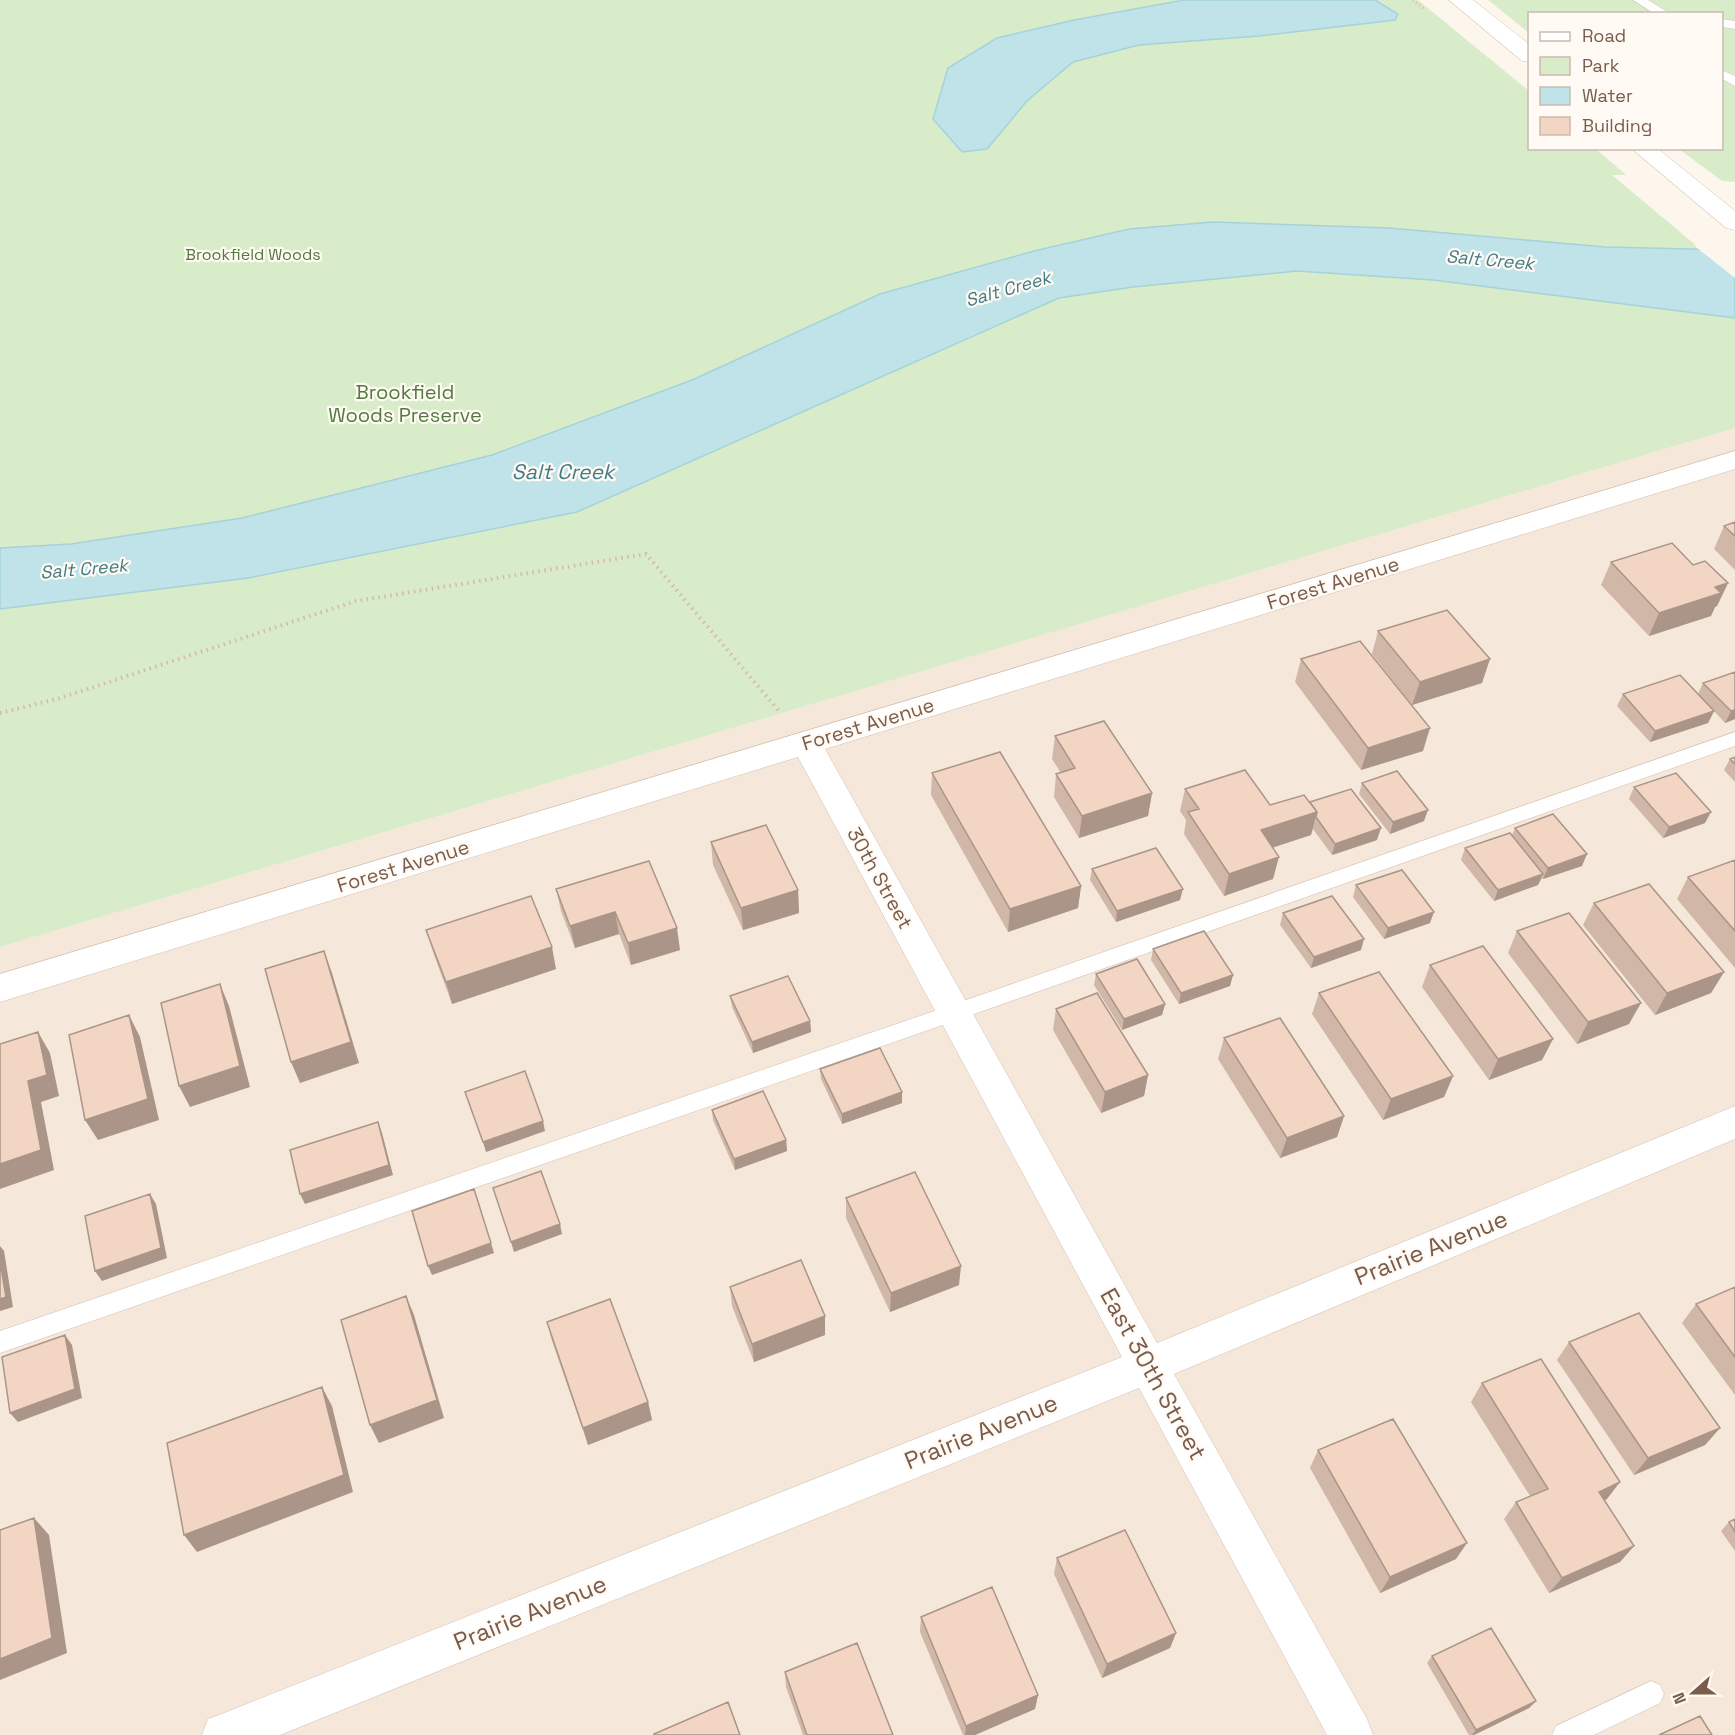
<svg xmlns="http://www.w3.org/2000/svg" width="1735" height="1735" font-family="'Space Grotesk',sans-serif">
  <style>
    .residential { fill: #f5e8da }
    .green { fill: #d8ecc9 }
    .water { fill: #bfe3e8; stroke: #a5d3da; stroke-width: 1.5 }
    .pier { fill: #fdf6ec }
    .lines { fill: none; stroke-linecap: round; stroke-linejoin: round }
    .lane-casing { stroke: #d1beb0; stroke-width: 1 }
    .street-casing { stroke: #d1beb0; stroke-width: 1 }
    .secondary-casing { stroke: #d6c0b0; stroke-width: 1 }
    .path-far1 { stroke: #d9b8a5; stroke-width: 3; stroke-dasharray: 1 3; stroke-linecap: butt }
    .path { stroke: #d9b8a5; stroke-width: 4; stroke-dasharray: 1.5 4.5; stroke-linecap: butt }
    .lane { fill: #fff; fill-rule: evenodd }
    .street { fill: #fff; fill-rule: evenodd }
    .secondary { fill: #fff; fill-rule: evenodd }
    .wall { fill: #d1b7a8 }
    .shaded-wall { fill: #aa9588 }
    .building { fill: #f3d5c3; stroke: #aa9588; stroke-width: 1.5 }
    .labels { text-anchor: middle; stroke-width: 4.5; stroke-linejoin: round; paint-order: stroke }
    .far-park-label { font-size: 16px; fill: #537a41; stroke: #fffaf3 }
    .far-water-label { font-size: 18px; font-style: italic; fill: #437c86; stroke: #fffaf3 }
    .park-label { font-size: 20px; fill: #537a41; stroke: #fffaf3 }
    .street-label { font-size: 20px; fill: #7a5c4d; stroke: #fffaf3 }
    .water-label { font-size: 21px; font-style: italic; fill: #437c86; stroke: #fffaf3 }
    .near-street-label { font-size: 24px; fill: #7a5c4d; stroke: #fffaf3 }
  </style>
  <rect width="100%" height="100%" fill="#fdf6ec"/>
  <path class="residential" d="M1735,428V1735H0V947Z"/>
  <path class="green" d="M0,0H1418L1529,91L1530,148L1596,149L1626,175H1612L1735,278V428L0,947Z
    M1488,0H1735V182L1722,181L1679,149L1722,148V14H1530L1529,33Z"/>
  <path class="water" d="M1184,0H1375L1398,14L1395,20L1259,36L1139,45L1073,62L1027,101L987,149L962,152L933,119L948,68L997,38L1074,20Z
    M1213,222L1389,228L1605,247L1735,250V318L1433,280L1297,271L1133,287L1059,298L577,512L248,578L0,609V548L71,544L242,518L492,455L692,380L880,294L1034,251L1129,229Z"/>
  <path class="pier" d="M1694,245L1735,247V278L1697,248Z"/>
  <g class="lines">
    <defs>
      <path id="lane" d="M1633,0H1648L1671,14H1655Z
        M1722,19L1735,21V29L1722,27Z
        M1722,70L1735,76V86L1722,79Z
        M1735,732V746L960,1019L0,1353V1331L946,1007Z
        M1651,1681L1660,1685L1664,1694L1660,1703L1594,1735H1552L1556,1726Z"/>
      <path id="street" d="M1735,451V469L825,749L1157,1343L1735,1106V1139L1174,1374L1367,1719L1373,1735H1327L1139,1388L280,1735H202L208,1719L224,1713L1122,1357L798,757L0,1002V974Z"/>
      <path id="secondary" d="M1449,0H1473L1530,45V62L1522,61Z
        M1631,148H1657L1735,211V230L1726,228Z"/>
    </defs>
    <use href="#lane" class="lane-casing"/>
    <use href="#street" class="street-casing"/>
    <use href="#secondary" class="secondary-casing"/>
    <path class="path-far1" d="M1413,0L1424,9"/>
    <path class="path" d="M0,713L60,698L356,601L646,554L779,711"/>
    <use href="#lane" class="lane"/>
    <use href="#street" class="street"/>
    <use href="#secondary" class="secondary"/>
  </g>
  <path class="wall" d="M1735,522V570L1714,549L1724,526Z
    M1611,562L1728,583L1717,606L1715,607L1711,616L1649,636L1601,585Z
    M1378,631L1482,683L1412,705L1372,654Z
    M1301,659L1423,751L1361,770L1295,682Z
    M1735,672V719L1725,723L1714,711L1708,723L1650,742L1617,706L1623,694H1698L1703,683Z
    M1055,736L1152,793L1148,816L1079,838L1054,797L1056,774L1061,773L1052,759Z
    M1735,757V782L1724,770L1730,759Z
    M932,773L1081,886L1078,908L1008,932L931,795Z
    M1362,783L1424,821L1390,834L1359,794Z
    M1634,787L1705,823L1663,838L1629,799Z
    M1185,789L1270,805L1310,802L1377,840L1332,855L1313,829L1311,835L1273,847V879L1224,896L1184,834L1186,820L1180,811Z
    M1515,828L1582,866L1543,879L1542,878L1538,885L1494,901L1461,860L1465,848L1512,835Z
    M711,842L798,890L799,913L743,930L713,865Z
    M1735,860V968L1677,899L1688,877Z
    M649,861L680,950L631,965L619,934L575,948L561,911L556,889Z
    M1092,869L1180,900L1116,922L1090,880Z
    M1356,885L1430,923L1384,939L1353,897Z
    M1594,903L1724,972L1711,993L1655,1015L1583,925Z
    M1283,913L1361,950L1311,968L1280,925Z
    M426,930L556,969L452,1004L433,952Z
    M1517,931L1629,1024L1577,1044L1508,953Z
    M1153,949L1233,975L1230,986L1179,1004L1151,960Z
    M1430,965L1553,1039L1542,1060L1489,1080L1422,987Z
    M1096,974L1165,1004L1162,1015L1122,1030L1094,985Z
    M1319,993L1453,1076L1444,1097L1383,1120L1312,1014Z
    M730,996L810,1021L811,1032L753,1053L732,1007Z
    M1056,1009L1148,1075L1144,1096L1101,1113L1053,1030Z
    M1224,1038L1344,1116L1337,1137L1280,1158L1218,1059Z
    M820,1069L902,1092V1103L842,1124L821,1079Z
    M712,1110L786,1140L787,1151L735,1170L713,1120Z
    M846,1198L959,1285L890,1312L846,1218Z
    M730,1287L825,1316V1335L754,1362L732,1306Z
    M1735,1287V1395L1682,1323L1696,1304Z
    M547,1322L648,1402L652,1420L588,1445L552,1341Z
    M1569,1342L1720,1428L1705,1445L1634,1475L1557,1360Z
    M1482,1383L1607,1499L1604,1501L1634,1546L1620,1562L1549,1593L1504,1519L1516,1502L1530,1496L1471,1402Z
    M1318,1450L1456,1559L1380,1593L1310,1468Z
    M1735,1519V1551L1721,1531L1729,1522Z
    M1057,1558L1176,1633L1170,1648L1102,1678L1054,1574Z
    M921,1617L1038,1695L1035,1709L975,1735H963L920,1632Z
    M1432,1656L1536,1701L1529,1708L1474,1735H1469L1427,1663Z
    M785,1672L893,1735H803L786,1687Z"/>
  <path class="shaded-wall" d="M1728,583L1717,606L1715,607L1711,616L1649,636L1659,613L1715,587Z
    M1490,659L1482,683L1412,705L1420,682Z
    M1735,710V719L1725,723L1731,711Z
    M1714,711L1708,723L1650,742L1655,731Z
    M1430,728L1423,751L1361,770L1368,748Z
    M1152,793L1148,816L1079,838L1082,816Z
    M1428,810L1424,821L1390,834L1393,822Z
    M1317,812L1311,835L1256,853L1261,830Z
    M1711,812L1705,823L1663,838L1669,827Z
    M1381,828L1377,840L1332,855L1335,844Z
    M1587,854L1582,866L1543,879L1548,868Z
    M1279,857L1273,879L1224,896L1229,874Z
    M1543,874L1538,885L1494,901L1498,890Z
    M1081,886L1078,908L1008,932L1010,909Z
    M1183,889L1180,900L1116,922L1117,911Z
    M798,890L799,913L743,930L741,908Z
    M615,912L619,934L575,948L570,926Z
    M1434,912L1430,923L1384,939L1388,928Z
    M677,928L680,950L631,965L628,943Z
    M1364,939L1361,950L1311,968L1314,957Z
    M552,947L556,969L452,1004L446,982Z
    M324,951L332,973L359,1063L300,1083L291,1062Z
    M1724,972L1711,993L1655,1015L1667,993Z
    M1233,975L1230,986L1179,1004L1181,993Z
    M220,984L229,1006L250,1087L190,1107L179,1086Z
    M1641,1003L1629,1024L1577,1044L1588,1022Z
    M1165,1004L1162,1015L1122,1030L1124,1019Z
    M129,1015L140,1037L159,1120L98,1140L85,1120Z
    M810,1021L811,1032L753,1053L752,1042Z
    M38,1032L50,1053L59,1096L41,1102L54,1170L0,1189V1164L28,1081Z
    M1553,1039L1542,1060L1489,1080L1498,1059Z
    M1148,1075L1144,1096L1101,1113L1105,1092Z
    M1453,1076L1444,1097L1383,1120L1391,1099Z
    M902,1092V1103L842,1124V1114Z
    M1344,1116L1337,1137L1280,1158L1287,1138Z
    M543,1121L545,1131L486,1152L483,1142Z
    M378,1122L382,1133L393,1175L305,1204L300,1194Z
    M786,1140L787,1151L735,1170L734,1159Z
    M150,1194L156,1204L167,1258L102,1281L95,1271Z
    M560,1224L562,1234L514,1252L511,1242Z
    M491,1243L494,1253L432,1275L428,1266Z
    M0,1246L4,1251L13,1307L0,1311Z
    M961,1266L959,1285L890,1312L891,1293Z
    M406,1296L414,1315L444,1418L379,1443L370,1425Z
    M825,1316V1335L754,1362L752,1344Z
    M65,1335L72,1345L82,1398L18,1422L10,1413Z
    M322,1387L332,1406L353,1492L197,1552L184,1535Z
    M648,1402L652,1420L588,1445L583,1428Z
    M1720,1428L1705,1445L1634,1475L1648,1458Z
    M1620,1482L1607,1499L1585,1508L1599,1492Z
    M34,1518L49,1535L67,1653L0,1680V1659Z
    M1467,1543L1456,1559L1380,1593L1390,1577Z
    M1634,1546L1620,1562L1549,1593L1562,1578Z
    M1176,1633L1170,1648L1102,1678L1107,1664Z
    M1038,1695L1035,1709L975,1735H965L966,1726Z
    M1536,1701L1529,1708L1474,1735H1472L1476,1730Z"/>
  <path class="building" d="M1735,522V536L1724,526Z
    M1672,543L1693,565L1705,561L1728,583L1715,587L1721,593L1659,613L1611,562Z
    M1447,610L1490,659L1420,682L1378,631Z
    M1360,641L1430,728L1368,748L1301,659Z
    M1735,672V710L1731,711L1703,683Z
    M1680,675L1714,711L1655,731L1623,694Z
    M1104,721L1152,793L1082,816L1056,774L1075,768L1055,736Z
    M1000,752L1081,886L1010,909L932,773Z
    M1735,757V764L1730,759Z
    M1245,770L1270,805L1304,795L1317,812L1261,830L1279,857L1229,874L1188,812L1199,809L1185,789Z
    M1397,771L1428,810L1393,822L1362,783Z
    M1676,773L1711,812L1669,827L1634,787Z
    M1351,789L1381,828L1335,844L1316,817L1317,812L1310,802Z
    M1553,814L1587,854L1548,868L1515,828Z
    M766,825L798,890L741,908L711,842Z
    M1510,833L1543,874L1498,890L1465,848Z
    M1156,848L1183,889L1117,911L1092,869Z
    M1735,860V931L1688,877Z
    M649,861L677,928L628,943L615,912L570,926L556,889Z
    M1402,870L1434,912L1388,928L1356,885Z
    M1649,884L1724,972L1667,993L1594,903Z
    M531,896L552,947L446,982L426,930Z
    M1332,896L1364,939L1314,957L1283,913Z
    M1569,913L1641,1003L1588,1022L1517,931Z
    M1204,931L1233,975L1181,993L1153,949Z
    M1483,946L1553,1039L1498,1059L1430,965Z
    M324,951L351,1042L291,1062L265,969Z
    M1137,959L1165,1004L1124,1019L1096,974Z
    M1379,972L1453,1076L1391,1099L1319,993Z
    M788,976L810,1021L752,1042L730,996Z
    M220,984L240,1066L179,1086L161,1003Z
    M1097,993L1148,1075L1105,1092L1056,1009Z
    M129,1015L148,1099L85,1120L69,1035Z
    M1280,1018L1344,1116L1287,1138L1224,1038Z
    M38,1032L47,1075L28,1081L41,1150L0,1164V1044Z
    M880,1048L902,1092L842,1114L820,1069Z
    M525,1071L543,1121L483,1142L465,1092Z
    M763,1091L786,1140L734,1159L712,1110Z
    M378,1122L389,1165L300,1194L290,1150Z
    M541,1171L560,1224L511,1242L493,1188Z
    M915,1172L961,1266L891,1293L846,1198Z
    M474,1189L491,1243L428,1266L412,1211Z
    M150,1194L161,1248L95,1271L85,1216Z
    M801,1260L825,1316L752,1344L730,1287Z
    M0,1262L6,1297L0,1299Z
    M1735,1287V1357L1696,1304Z
    M406,1296L437,1400L370,1425L341,1320Z
    M610,1299L648,1402L583,1428L547,1322Z
    M1639,1313L1720,1428L1648,1458L1569,1342Z
    M65,1335L75,1389L10,1413L2,1357Z
    M1541,1359L1620,1482L1599,1492L1634,1546L1562,1578L1516,1502L1548,1489L1482,1383Z
    M322,1387L344,1475L184,1535L167,1443Z
    M1393,1419L1467,1543L1390,1577L1318,1450Z
    M34,1518L52,1638L0,1659V1530Z
    M1735,1519V1532L1729,1522Z
    M1125,1530L1176,1633L1107,1664L1057,1558Z
    M992,1587L1038,1695L966,1726L921,1617Z
    M1491,1628L1536,1701L1476,1730L1432,1656Z
    M857,1643L893,1735H807L785,1672Z
    M728,1702L740,1735H654V1734Z
    M1700,1716L1712,1735H1659Z"/>
  <g class="labels">
    <g class="far-park-label">
      <text x="253" y="260">Brookfield Woods</text>
    </g>
    <g class="far-water-label">
      <text transform="translate(1490 260) rotate(5)" y="6">Salt Creek</text>
      <text transform="translate(1008 289) rotate(-16)" y="6">Salt Creek</text>
      <text transform="translate(84 569) rotate(-5)" y="6">Salt Creek</text>
    </g>
    <g class="park-label">
      <text x="405" y="399">Brookfield<tspan x="405" dy="23">Woods Preserve</tspan></text>
    </g>
    <g class="street-label">
      <text transform="translate(1333 583) rotate(-17)" y="7">Forest Avenue</text>
      <text transform="translate(868 724) rotate(-17)" y="7">Forest Avenue</text>
      <text transform="translate(403 866) rotate(-17)" y="7">Forest Avenue</text>
      <text transform="translate(880 878) rotate(61)" y="7">30th Street</text>
    </g>
    <g class="water-label">
      <text x="563" y="479">Salt Creek</text>
    </g>
    <g class="near-street-label">
      <text transform="translate(1431 1248) rotate(-22)" y="8">Prairie Avenue</text>
      <text transform="translate(1153 1374) rotate(61)" y="8">East 30th Street</text>
      <text transform="translate(981 1432) rotate(-22)" y="8">Prairie Avenue</text>
      <text transform="translate(530 1613) rotate(-22)" y="8">Prairie Avenue</text>
    </g>
  </g>
  <rect x="1528" y="12" width="195" height="138" fill="#fffaf3" stroke="#cabbb1" stroke-width="1.5"/>
  <rect x="1540" y="32" width="30" height="9" fill="#ffffff" stroke="#cabbb1" stroke-width="1.5"/>
  <text x="1582" y="42" font-size="18" fill="#7a5c4d">Road</text>
  <rect x="1540" y="57" width="30" height="18" fill="#d8ecc9" stroke="#cabbb1" stroke-width="1.5"/>
  <text x="1582" y="72" font-size="18" fill="#7a5c4d">Park</text>
  <rect x="1540" y="87" width="30" height="18" fill="#bfe3e8" stroke="#cabbb1" stroke-width="1.5"/>
  <text x="1582" y="102" font-size="18" fill="#7a5c4d">Water</text>
  <rect x="1540" y="117" width="30" height="18" fill="#f3d5c3" stroke="#cabbb1" stroke-width="1.5"/>
  <text x="1582" y="132" font-size="18" fill="#7a5c4d">Building</text>
  <g transform="translate(1693 1693) rotate(249)" stroke="#fffaf3" stroke-width="4.5" paint-order="stroke">
  <path d="M0-4.5L10 22L0 15L-10 22Z" fill="#7a5c4d"/>
  <text y="-9" font-size="16" font-weight="bold" text-anchor="middle" fill="#7a5c4d">N</text>
  </g>
</svg>
